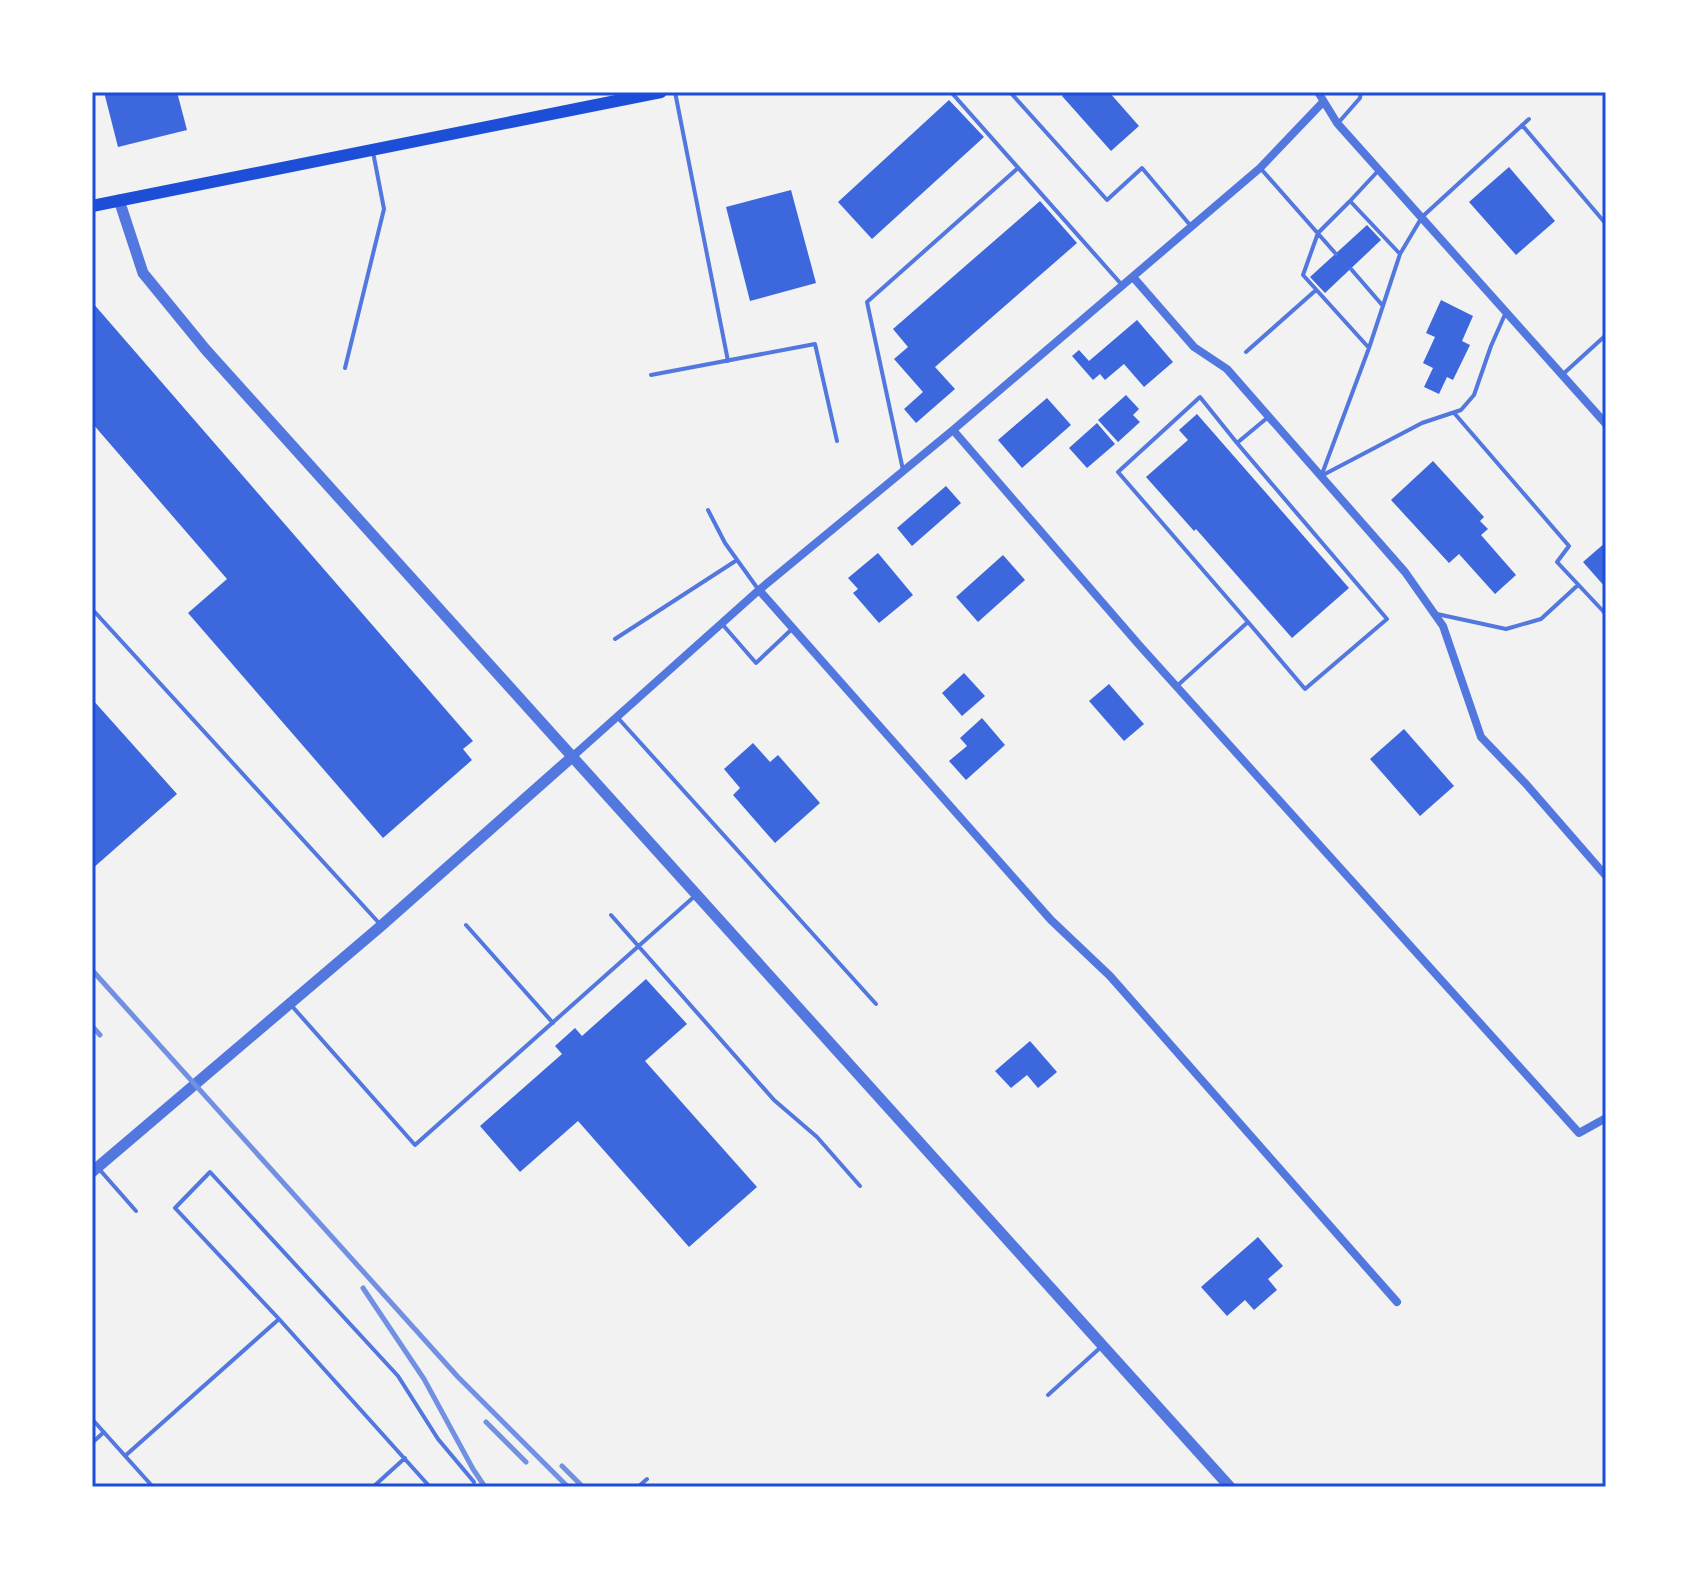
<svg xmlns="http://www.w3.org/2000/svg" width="1698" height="1579" font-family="'PT Sans Narrow',sans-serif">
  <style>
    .building { fill: #3d67dc }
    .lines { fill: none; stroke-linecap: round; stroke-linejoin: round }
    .service { stroke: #5277de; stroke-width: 4 }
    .minor { stroke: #5277de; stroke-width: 8 }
    .tertiary { stroke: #5277de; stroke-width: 11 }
    .secondary { stroke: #1d4ed8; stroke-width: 12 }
    .rail { stroke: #7290e2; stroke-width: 5 }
    .neatline { fill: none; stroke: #1d4ed8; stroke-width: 3 }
  </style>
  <rect width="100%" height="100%" fill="#f2f2f2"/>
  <path class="building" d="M104,92H177L187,130L118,147Z
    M1066,92H1109L1139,126L1111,151L1062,96Z
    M949,100L984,137L872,239L838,202Z
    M1509,167L1555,221L1516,255L1469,202Z
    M791,190L816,283L750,301L726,207Z
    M1040,201L1077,243L935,367L955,389L916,423L904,409L923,392L894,359L908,347L893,329Z
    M1367,225L1381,240L1325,293L1310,277Z
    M1441,300L1473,316L1462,341L1470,345L1453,380L1447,377L1439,394L1424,387L1433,368L1423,363L1435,337L1426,333Z
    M92,302L473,741L463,749L472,760L383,838L188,613L227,579L92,423Z
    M1137,320L1173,362L1144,387L1124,364L1105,380L1100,374L1093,380L1072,356L1079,350L1089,361Z
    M1126,395L1139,409L1133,415L1140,422L1118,442L1098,420Z
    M1047,398L1071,425L1022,468L998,440Z
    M1197,414L1349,588L1292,638L1196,529L1194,531L1146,477L1188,440L1179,430Z
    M1097,423L1115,444L1087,468L1069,448Z
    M1433,461L1484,517L1480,521L1488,529L1481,535L1516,575L1495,594L1459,554L1449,563L1391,500Z
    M946,486L961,503L912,546L897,528Z
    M1606,542V588L1583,562Z
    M878,553L913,595L879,623L853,593L858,589L848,578Z
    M1003,555L1025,580L978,622L956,597Z
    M964,673L985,696L962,716L942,693Z
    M1109,684L1144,724L1124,741L1089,701Z
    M92,699L177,794L92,869Z
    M982,718L1005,745L966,780L949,761L967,746L960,738Z
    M1404,729L1454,786L1420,816L1370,759Z
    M753,743L770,762L778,755L820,803L775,843L733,795L740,788L724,769Z
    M646,979L687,1024L645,1061L757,1187L689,1247L578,1121L520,1172L480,1126L562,1054L555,1046L575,1028L582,1036Z
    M1030,1041L1057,1072L1038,1088L1027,1075L1011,1088L995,1071Z
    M1258,1237L1283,1266L1268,1279L1277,1290L1254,1310L1245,1300L1227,1316L1201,1287Z"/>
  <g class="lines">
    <path class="service" d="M675,92L728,361
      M951,92L1122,285
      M1010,92L1107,200L1142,168L1190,225
      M1339,122L1360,98L1361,92
      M1522,125L1606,224
      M1262,170L1336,254
      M1378,171L1350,201L1400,254
      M1350,201L1318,233L1303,275L1369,348
      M1351,269L1383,306
      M1246,352L1316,290
      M345,368L384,209L373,152
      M651,375L815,344L837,441
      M1562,375L1606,335
      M1455,414L1569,546L1557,562L1603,611
      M1237,443L1200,397L1118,472L1248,622
      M903,470L867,302L1018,168
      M1322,474L1369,348L1400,254L1422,217L1529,119
      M1323,475L1422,423L1461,410L1474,395L1491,346L1506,312
      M708,510L725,543L758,589
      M92,609L379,923
      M1606,609L1603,611L1606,615
      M1437,614L1506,629L1541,619L1578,585
      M723,625L756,663L792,629
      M615,639L737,560
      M1178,685L1248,622L1305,689L1387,619L1237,443L1267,418
      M618,718L876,1004
      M611,915L774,1100L817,1137L860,1186
      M466,925L553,1023
      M291,1005L415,1145L696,895
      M92,1161L136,1211
      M279,1319L175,1208L210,1172L398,1376L438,1439L474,1482
      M1048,1395L1101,1347
      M92,1419L153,1487
      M92,1443L104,1432
      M125,1456L279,1319L430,1487
      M373,1487L405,1458
      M638,1487L647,1479"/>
    <path class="minor" d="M1318,92L1337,123L1606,424
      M1133,277L1194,347L1227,369L1405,572L1443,626L1481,737L1526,784L1606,876
      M953,430L1140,646L1579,1133L1606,1118
      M759,590L1051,920L1110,976L1397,1302
      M572,757L759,590L953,430L1260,168L1323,102"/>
    <path class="tertiary" d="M119,200L143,273L206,350L1230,1487
      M92,1172L381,926L572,757"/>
    <path class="secondary" d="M92,206L661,92"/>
    <path class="rail" d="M92,970L458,1377L568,1487
      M92,1026L100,1035
      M363,1288L424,1379L473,1469L485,1487
      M486,1422L526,1462
      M562,1466L583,1487"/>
  </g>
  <rect width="1698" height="1579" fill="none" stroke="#ffffff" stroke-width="188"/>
  <rect x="94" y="94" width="1510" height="1391" class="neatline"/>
</svg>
